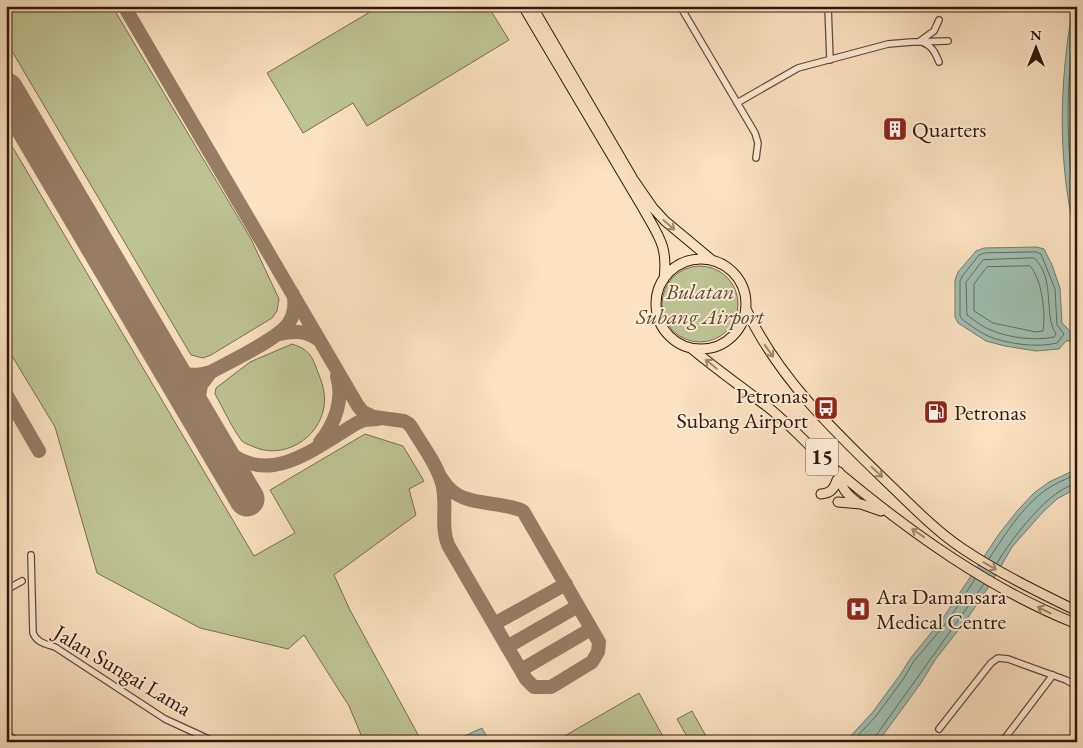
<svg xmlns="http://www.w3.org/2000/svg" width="1083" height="748" font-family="'EB Garamond',serif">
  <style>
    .green { fill: #bec392; stroke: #786e4d }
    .water { fill: #9fbeb2; stroke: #737c6e }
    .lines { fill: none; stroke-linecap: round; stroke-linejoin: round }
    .shore { stroke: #686b5d; stroke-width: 1 }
    .taxiway { stroke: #967d64; stroke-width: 14 }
    .runway { stroke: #967d64; stroke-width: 35 }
    .minor-casing { stroke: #644a36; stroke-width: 8 }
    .primary-casing { stroke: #321808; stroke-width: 11 }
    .minor { stroke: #fcecd6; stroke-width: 5.5 }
    .primary { stroke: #fbe2c0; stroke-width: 9 }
    .oneway { stroke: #a1876d }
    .labels { text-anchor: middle; stroke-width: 4; stroke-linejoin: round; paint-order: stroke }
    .shield { fill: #fcecd6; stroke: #6f5846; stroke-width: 1 }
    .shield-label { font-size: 21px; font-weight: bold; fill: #321808 }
    .poi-label { font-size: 22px; fill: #321808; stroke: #fcecd6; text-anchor: start }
    .park-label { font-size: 22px; font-style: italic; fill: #5c4b31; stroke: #fcecd6 }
    .street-label { font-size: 22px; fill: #321808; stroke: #fcecd6 }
  </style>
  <rect width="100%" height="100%" fill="#fbe2c0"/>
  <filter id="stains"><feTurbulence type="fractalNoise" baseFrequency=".004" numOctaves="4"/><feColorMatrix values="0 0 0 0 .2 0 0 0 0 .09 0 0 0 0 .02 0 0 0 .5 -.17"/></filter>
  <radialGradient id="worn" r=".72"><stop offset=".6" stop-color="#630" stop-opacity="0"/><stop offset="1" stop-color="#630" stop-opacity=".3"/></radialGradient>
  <path class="green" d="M6,6H112L251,239L279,299L277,311L272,318L211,355L203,358L191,355L6,41Z
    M380,6H488L509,40L367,126L353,103L303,133L267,73Z
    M6,136L254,556L295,533L270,490L365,434L403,446L424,481L409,489L416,515L334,575L350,610L422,742H364L349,706L304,635L288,649L200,628L97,573L55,427L6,346Z
    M662 304a38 38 0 1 1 76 0a38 38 0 1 1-76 0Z
    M292,344C308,349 312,355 317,370C322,382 326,393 324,407C319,439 282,461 252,446C249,445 244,443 242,441C233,430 223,408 215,394L216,388L250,362Z
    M639,693L666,742H563L561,738Z
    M692,711L707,738L700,742H690L677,719Z"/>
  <path class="water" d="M1073,6H1077V241C1057,164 1059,84 1073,6Z
    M1037,247L1044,249L1052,265L1060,288L1062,323L1070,331L1077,332V341H1066L1059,349L1036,351L1005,346L986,341L958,323L955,317V280L958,272L976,251L984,248Z
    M1077,469V488L1057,499L1042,513L1012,547L990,585L967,619L935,660L921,683L878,742H845L872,713L900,675L910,659L943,618L999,534L1018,510L1034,493L1049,482Z
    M482,728L490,742H460V738Z"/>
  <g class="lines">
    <path class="shore" d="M1077,12C1065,85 1065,144 1077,217
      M1077,54C1072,94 1074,134 1077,174
      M1036,252L1041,254L1055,289L1057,325L1064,334L1057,343C1038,348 1006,344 988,336C979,332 970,325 962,319L960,316V281L963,275L979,255L985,253Z
      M1034,258C1056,277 1043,315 1056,334L1054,337C1035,341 1009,338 991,330C982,327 974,320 967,315L966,282L983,260Z
      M1030,266C1042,278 1046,315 1043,331L1036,332L993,323L974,311V284L987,267Z
      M989,559C1006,533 1025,502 1052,486C1060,481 1069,478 1077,474
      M997,563C1010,541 1050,487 1077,484
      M852,742L876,716L904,678L914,661L948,621L975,579
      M874,742L875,737L984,584"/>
    <path class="taxiway" d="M124,6L358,406L363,412L374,417L404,421L409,424L412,428C422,445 437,464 442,483C448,504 440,525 448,545L526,679L534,687H551L592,662L598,652L599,642L523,511C501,501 468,506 451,490C446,486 443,480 439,475
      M6,105L20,114
      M279,334C295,331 307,330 320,341
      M165,360C182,375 189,378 211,372C229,362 278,339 288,324C294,316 296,304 293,294
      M6,394L39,451
      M196,413L201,385L211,372
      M208,434C262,494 302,456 357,423L364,420L378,419
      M320,442C335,424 344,399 337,376
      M494,624L566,584
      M507,647L578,606
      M521,670L591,629"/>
    <path class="runway" d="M6,90L247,499"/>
    <defs>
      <path id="minor" d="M680,6L755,133L758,143L756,158
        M828,6L830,60
        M920,41L934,31L939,20
        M922,42C932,46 935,52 939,62
        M737,103L798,68L888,44L912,42L948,41
        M31,555L33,633C37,643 46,644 55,647L165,719L215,742
        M6,590L22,581
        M939,729L991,663L998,658L1008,659L1066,680L1077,686
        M6,733L18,742
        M1002,742L1053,675
        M1073,742L1077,737"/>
      <path id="primary" d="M523,6L644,210C659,237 668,246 664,279
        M532,6L633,179L653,208L665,221L713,261
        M656 304a45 45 0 1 1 90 0a45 45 0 1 1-90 0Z
        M746,309C778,378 835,432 889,484C913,507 936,531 963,549C999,573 1038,592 1077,611
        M691,348C716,369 743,388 769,408C794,428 814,452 838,472C910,532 989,589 1077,624
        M839,472C840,487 846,494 858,503
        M821,494C831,493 834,489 837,480
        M838,502L861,504L881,511"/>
    </defs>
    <use href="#minor" class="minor-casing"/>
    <use href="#primary" class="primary-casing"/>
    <use href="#minor" class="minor"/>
    <use href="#primary" class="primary"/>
  </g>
  <defs><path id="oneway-shaft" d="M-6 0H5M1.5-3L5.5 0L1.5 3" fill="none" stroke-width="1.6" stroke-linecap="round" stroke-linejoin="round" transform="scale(1.25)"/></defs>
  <g class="oneway">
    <use href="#oneway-shaft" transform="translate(669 225) rotate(41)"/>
    <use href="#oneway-shaft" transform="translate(769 351) rotate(55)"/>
    <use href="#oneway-shaft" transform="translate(711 364) rotate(-141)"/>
    <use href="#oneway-shaft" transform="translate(877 472) rotate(43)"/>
    <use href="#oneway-shaft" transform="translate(918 533) rotate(-146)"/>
    <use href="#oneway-shaft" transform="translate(990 566) rotate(30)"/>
    <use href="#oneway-shaft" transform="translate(1044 610) rotate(-154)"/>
  </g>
  <defs>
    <symbol id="building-square" viewBox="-11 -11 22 22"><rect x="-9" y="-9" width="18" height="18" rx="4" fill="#8f2418" stroke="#fcecd6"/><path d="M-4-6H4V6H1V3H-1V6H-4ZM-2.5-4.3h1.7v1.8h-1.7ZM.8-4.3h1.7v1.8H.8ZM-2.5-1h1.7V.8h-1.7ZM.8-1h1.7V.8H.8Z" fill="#fff"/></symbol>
    <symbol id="bus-square" viewBox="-11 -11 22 22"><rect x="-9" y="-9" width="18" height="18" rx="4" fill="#8f2418" stroke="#fcecd6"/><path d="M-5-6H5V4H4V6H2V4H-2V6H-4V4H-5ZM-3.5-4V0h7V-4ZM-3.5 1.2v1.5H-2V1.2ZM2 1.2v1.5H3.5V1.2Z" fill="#fff"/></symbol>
    <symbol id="fuel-square" viewBox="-11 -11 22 22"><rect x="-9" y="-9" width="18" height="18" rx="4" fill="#8f2418" stroke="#fcecd6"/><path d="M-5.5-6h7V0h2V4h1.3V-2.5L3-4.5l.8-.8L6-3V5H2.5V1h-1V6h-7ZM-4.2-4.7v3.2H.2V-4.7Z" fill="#fff"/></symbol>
    <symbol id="hospital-square" viewBox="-11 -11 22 22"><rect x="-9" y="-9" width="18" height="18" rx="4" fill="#8f2418" stroke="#fcecd6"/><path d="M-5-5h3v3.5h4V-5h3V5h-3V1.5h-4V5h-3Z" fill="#fff"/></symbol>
  </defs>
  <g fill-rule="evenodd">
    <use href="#building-square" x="881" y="115" width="28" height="28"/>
    <use href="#bus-square" x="812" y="394" width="28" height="28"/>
    <use href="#fuel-square" x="922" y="398" width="28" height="28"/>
    <use href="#hospital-square" x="844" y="595" width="28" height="28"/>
  </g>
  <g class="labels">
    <rect class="shield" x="806" y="438.5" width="32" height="37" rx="4"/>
    <g class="shield-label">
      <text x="822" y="464">15</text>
    </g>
    <g class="poi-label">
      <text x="912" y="137">Quarters</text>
      <text x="808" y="403" text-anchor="end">Petronas<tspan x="808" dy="25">Subang Airport</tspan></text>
      <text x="954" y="420">Petronas</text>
      <text x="876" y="604">Ara Damansara<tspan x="876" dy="25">Medical Centre</tspan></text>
    </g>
    <g class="park-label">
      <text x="700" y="299">Bulatan<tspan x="700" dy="25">Subang Airport</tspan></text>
    </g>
    <g class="street-label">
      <text transform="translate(123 670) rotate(31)" y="8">Jalan Sungai Lama</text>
    </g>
  </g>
  <rect width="1083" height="748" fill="none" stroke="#fbe2c0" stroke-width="25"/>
  <rect x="8" y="8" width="1068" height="733" fill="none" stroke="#321808" stroke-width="2.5"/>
  <rect x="12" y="12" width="1058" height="723" fill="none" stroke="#321808"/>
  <g transform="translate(1036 48)" stroke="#fcecd6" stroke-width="4" paint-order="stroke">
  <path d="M0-4L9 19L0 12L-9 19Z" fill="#321808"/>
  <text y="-8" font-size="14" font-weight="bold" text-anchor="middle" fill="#321808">N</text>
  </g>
  <rect width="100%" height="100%" filter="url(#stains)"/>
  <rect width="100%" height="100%" fill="url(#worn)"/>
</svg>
